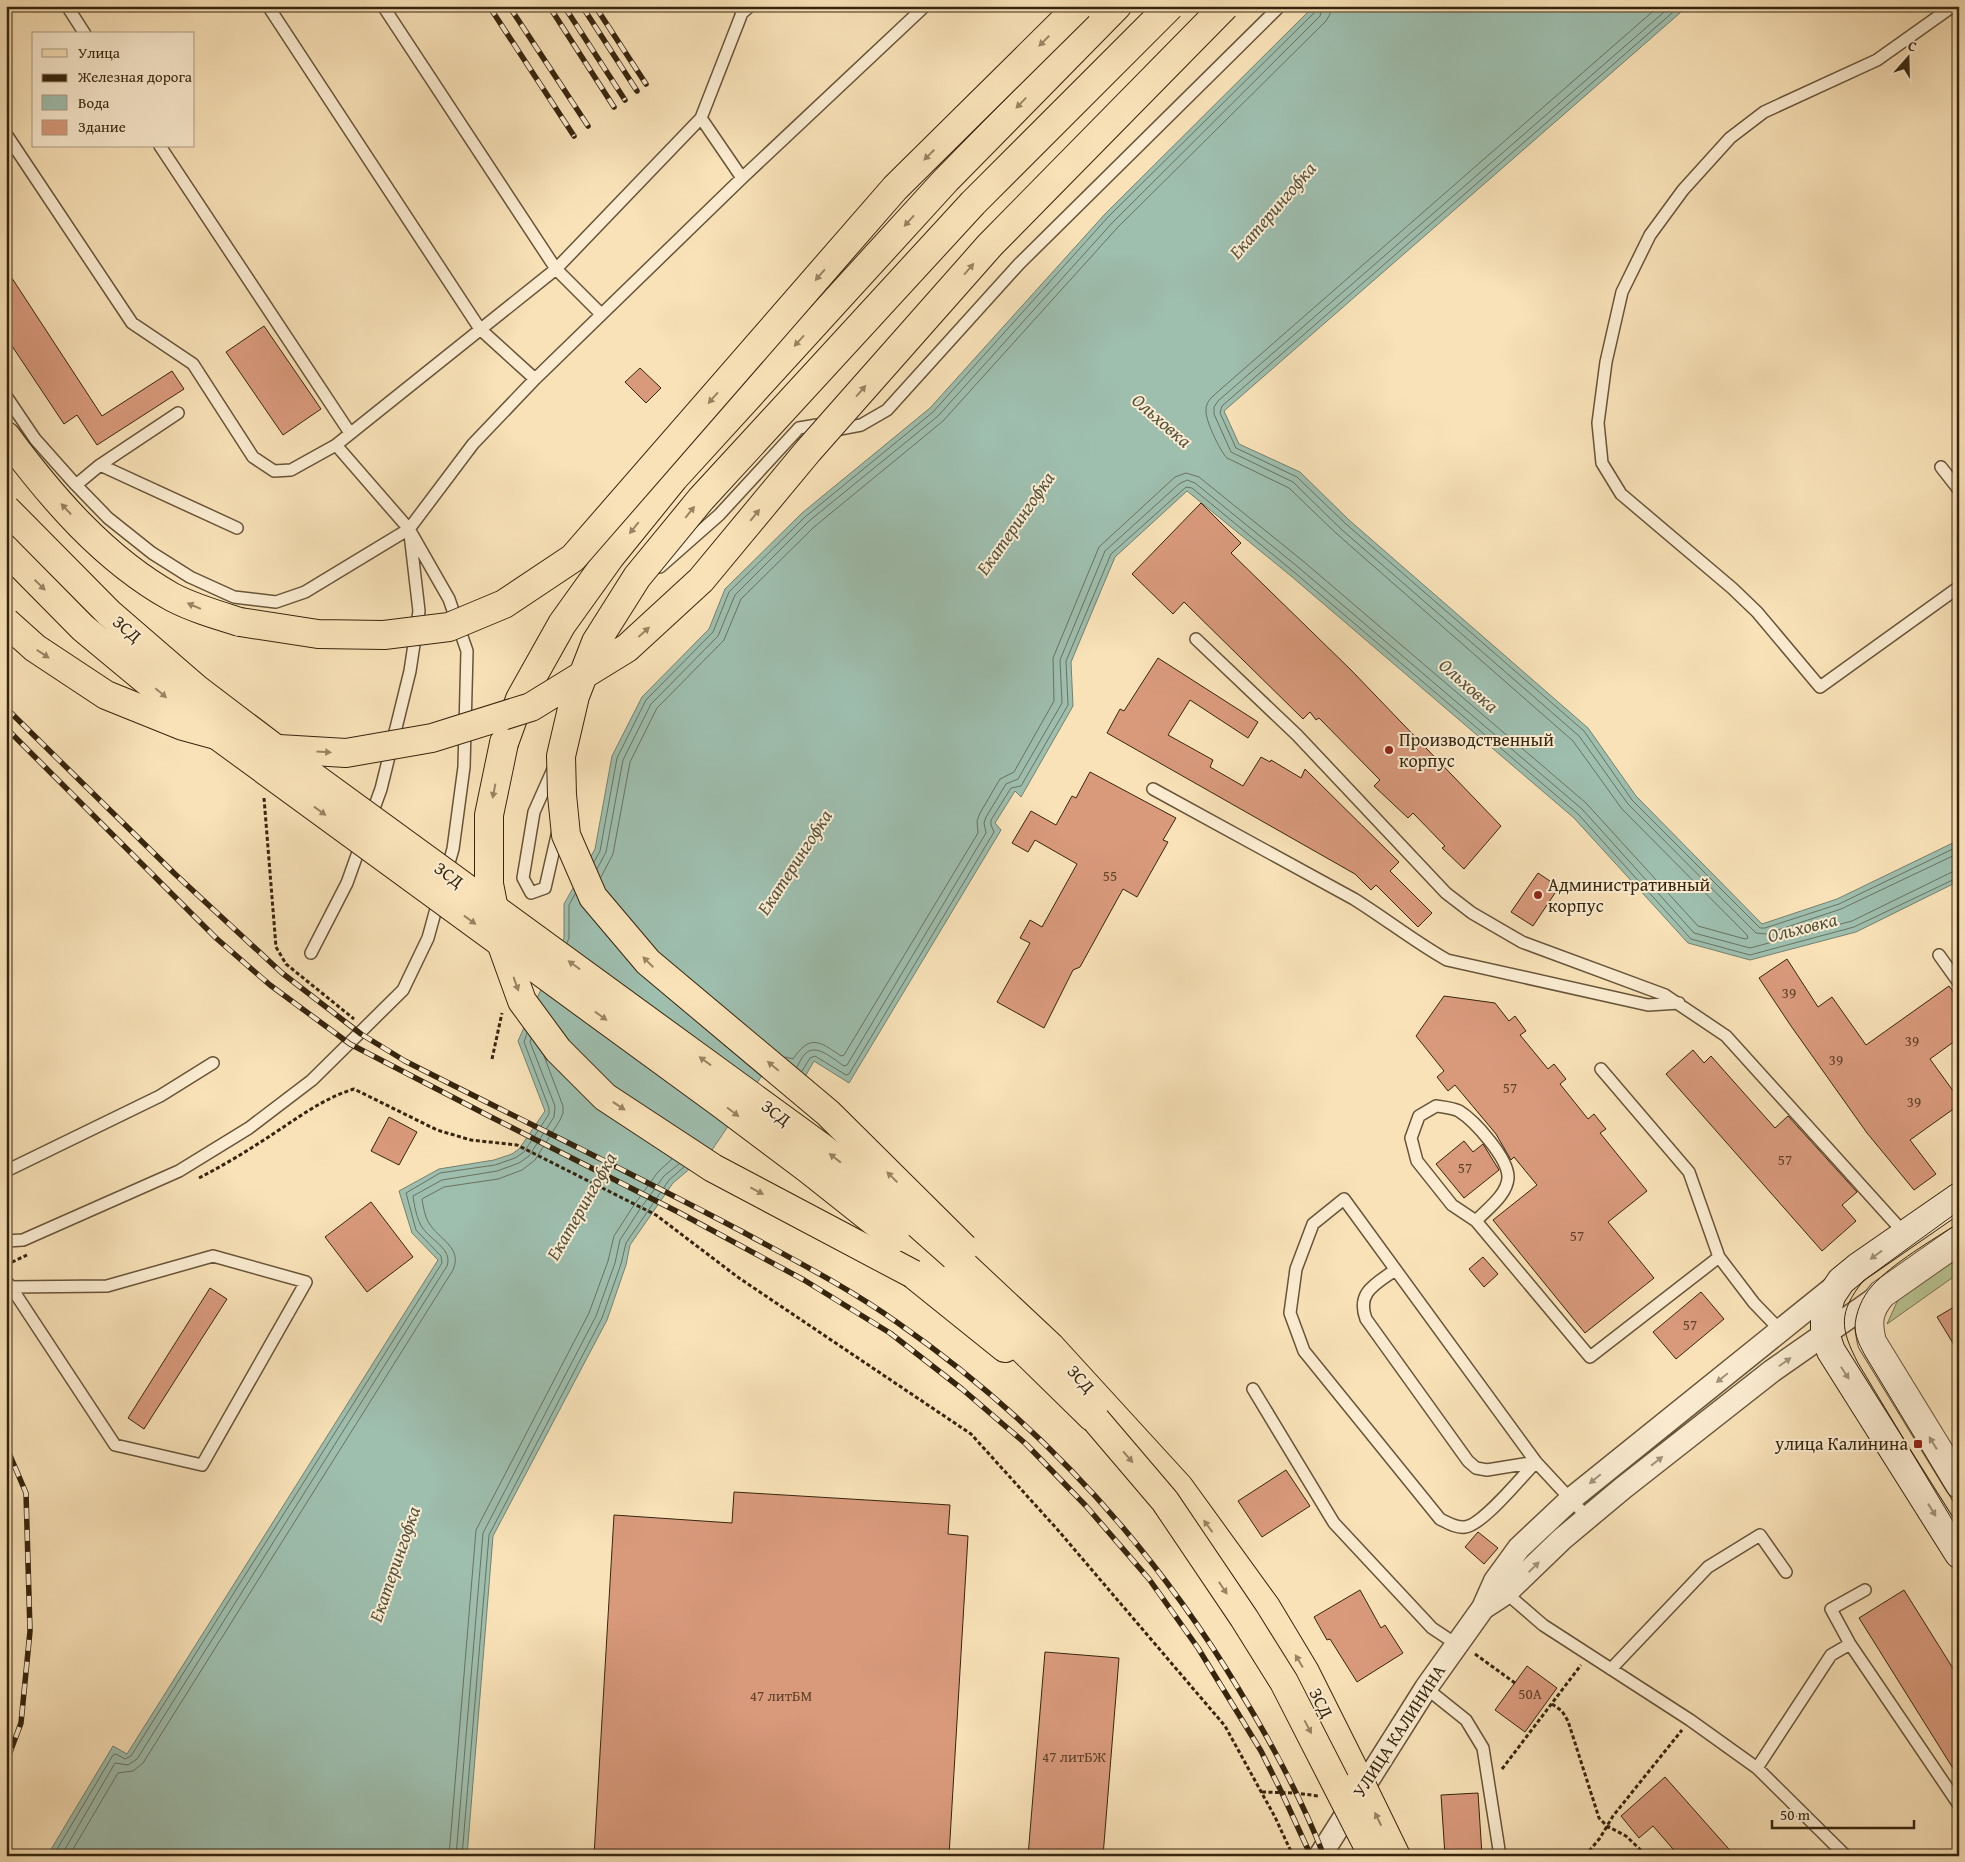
<svg xmlns="http://www.w3.org/2000/svg" width="1965" height="1862" font-family="'Gentium Book Plus',serif">
  <style>
    .green { fill: #b9c493; stroke: #787450 }
    .water { fill: #9ebeae; stroke: #74816e }
    .lines { fill: none; stroke-linecap: round; stroke-linejoin: round }
    .shore { stroke: #6a725e; stroke-width: 1 }
    .building { fill: #d99a7c; stroke: #36250e }
    .service-casing { stroke: #675438; stroke-width: 14 }
    .minor-casing { stroke: #675438; stroke-width: 25 }
    .tertiary-casing { stroke: #675438; stroke-width: 30 }
    .secondary-casing { stroke: #36250e; stroke-width: 30 }
    .primary-casing { stroke: #36250e; stroke-width: 30 }
    .motorway-casing { stroke: #36250e; stroke-width: 30 }
    .path { stroke: #36250e; stroke-width: 3; stroke-dasharray: 4 2.5; stroke-linecap: butt }
    .service { stroke: #fbecd1; stroke-width: 11 }
    .minor { stroke: #fbecd1; stroke-width: 22 }
    .tertiary { stroke: #fbecd1; stroke-width: 28 }
    .secondary { stroke: #fbecd1; stroke-width: 28 }
    .primary { stroke: #f9e2b8; stroke-width: 28 }
    .motorway { stroke: #f9e2b8; stroke-width: 28 }
    .tram { stroke: #36250e; stroke-width: 1 }
    .rail-casing { stroke: #36250e; stroke-width: 5.5 }
    .rail { stroke: #fbecd1; stroke-width: 4; stroke-dasharray: 11; stroke-linecap: butt }
    .primary-bridge-casing { stroke: #36250e; stroke-width: 30; stroke-linecap: butt }
    .motorway-bridge-casing { stroke: #36250e; stroke-width: 30; stroke-linecap: butt }
    .primary-bridge { stroke: #f9e2b8; stroke-width: 28 }
    .motorway-bridge { stroke: #f9e2b8; stroke-width: 28 }
    .oneway { fill: #988463 }
    .oneway2 { fill: #a29279 }
    .poi-dot { fill: #8f2418; stroke: #fbecd1; stroke-width: 2 }
    .labels { text-anchor: middle; stroke-width: 4; stroke-linejoin: round; paint-order: stroke }
    .number-label { font-size: 15px; fill: #5f422a }
    .street-label { font-size: 18px; fill: #36250e; stroke: #fbecd1 }
    .poi-label { font-size: 18px; fill: #36250e; stroke: #fbecd1; text-anchor: start }
    .water-label { font-size: 19px; font-style: italic; fill: #55533e; stroke: #fbecd1 }
  </style>
  <rect width="100%" height="100%" fill="#f9e2b8"/>
  <filter id="stains"><feTurbulence type="fractalNoise" baseFrequency=".004" numOctaves="4"/><feColorMatrix values="0 0 0 0 .2 0 0 0 0 .09 0 0 0 0 .02 0 0 0 .5 -.17"/></filter>
  <radialGradient id="worn" r=".72"><stop offset=".6" stop-color="#630" stop-opacity="0"/><stop offset="1" stop-color="#630" stop-opacity=".3"/></radialGradient>
  <path class="green" d="M1959,1258V1273L1887,1324L1897,1302L1906,1293Z"/>
  <path class="water" d="M1314,6H1688L1224,411L1239,444L1300,472L1349,520L1588,728L1636,796L1762,924L1837,899L1959,840V881L1856,932L1750,960L1688,943L1574,818L1291,576L1187,491L1115,557L1071,662L1073,706L1021,797L1015,791L995,823L1001,830L849,1083L814,1061L802,1082L765,1071L712,1150L673,1183L630,1245L626,1265L607,1320L493,1536L467,1856H47L113,1746L127,1754L438,1260L412,1233L399,1191L439,1169L494,1160L512,1154L519,1149L545,1111L518,1041L564,938V904L595,849L612,756L642,697L709,629L725,589L802,513L930,408L1105,214Z"/>
  <g class="lines">
    <path class="shore" d="M1671,6L1218,401L1214,407V414L1231,452L1293,482L1341,529L1579,736L1628,804L1756,933L1766,934L1841,909L1959,853
      M1680,6L1222,406L1220,413L1236,448L1297,477L1346,524L1584,731L1632,800L1760,928H1765L1839,904L1959,846
      M594,862L600,851L617,758L646,700L713,632L729,592L805,517L933,412L1108,217L1315,12L1317,6
      M597,869L606,852L623,760L651,704L718,636L735,595L809,521L938,416L1113,222L1320,16L1323,6
      M601,877L613,854L630,762L657,708L724,640L741,599L814,527L943,421L1118,227L1326,21L1330,14L1331,6
      M567,943L569,938V905L575,894
      M785,1057L793,1059C810,1034 819,1041 841,1056L844,1055L978,833L977,821L980,813L1000,779L1014,772L1054,701L1053,658L1099,547L1175,477L1186,473L1199,477L1303,561L1586,803L1698,926L1745,939L1748,938L1747,935L1622,809L1573,741L1337,534L1289,488L1227,458C1220,451 1205,420 1206,410C1206,404 1209,400 1213,396L1659,6
      M797,1067C799,1063 802,1057 805,1054C816,1042 834,1060 844,1066L847,1065L986,833L984,823L986,817L1006,784L1018,779L1062,703L1060,660L1105,551L1179,484L1187,480L1195,483L1298,567L1582,809L1694,933L1750,948L1852,921L1952,872L1959,870
      M802,1071L810,1058L815,1056L846,1075L849,1074L994,832L991,825V820L1011,788L1021,786L1068,705L1066,661L1111,554L1186,487L1192,488L1294,572L1578,814L1691,939L1750,955L1854,927L1959,877
      M53,1856L113,1755L116,1754L125,1759L131,1756L442,1263L441,1256L416,1230L406,1193L440,1173L495,1165L515,1158L524,1152L549,1114V1108L524,1042L527,1033
      M61,1856L115,1763L128,1765L137,1759L447,1266C453,1249 430,1240 422,1227C417,1220 414,1204 413,1196L442,1180L497,1171L519,1163L529,1156L554,1117L555,1106L530,1042L531,1039
      M69,1856L118,1773L133,1771L143,1763L453,1270C463,1247 438,1239 429,1223C425,1217 423,1206 422,1199L444,1187L498,1179L522,1170L535,1160L560,1120L563,1113V1106L544,1056
      M449,1856L476,1530L589,1313L608,1261L614,1236L634,1205L658,1172L672,1159
      M456,1856L483,1533L596,1316L615,1263L620,1240L640,1209L664,1176L679,1164
      M462,1856L489,1535L602,1318L621,1264L626,1243L669,1180L684,1167"/>
  </g>
  <path class="building" d="M6,269L102,416L172,371L184,389L97,445L77,415L64,424L6,337Z
    M264,326L321,409L283,435L226,352Z
    M640,368L661,388L646,403L625,382Z
    M1201,503L1241,543L1231,553L1351,670L1501,826L1464,869L1442,848L1445,846L1413,813L1408,818L1374,786L1380,780L1319,718L1316,720L1310,712L1303,719L1184,602L1173,614L1132,574Z
    M1158,658L1258,722L1248,738L1190,700L1168,735L1213,760L1210,767L1243,786L1261,757L1270,762L1271,760L1301,778L1305,769L1399,862L1390,871L1432,913L1418,927L1376,885L1371,890L1355,874L1107,733L1120,709L1124,711Z
    M1090,772L1176,818L1163,840L1168,842L1137,897L1123,889L1080,967L1073,970L1044,1028L997,1002L1030,943L1020,938L1030,920L1042,927L1077,864L1035,840L1028,852L1012,843L1031,811L1056,825L1072,796L1076,798Z
    M1538,873L1559,887L1533,926L1511,912Z
    M1787,959L1818,1007L1832,997L1866,1045L1949,986L1959,1000V1038L1930,1059L1959,1099V1105L1910,1140L1936,1174L1914,1190L1867,1133L1791,1026L1759,978Z
    M1444,996L1495,1003L1509,1021L1515,1016L1526,1031L1520,1035L1548,1069L1554,1064L1566,1079L1560,1084L1588,1119L1594,1114L1606,1129L1600,1133L1647,1191L1608,1222L1654,1278L1585,1333L1493,1220L1537,1185L1514,1157L1511,1160L1496,1134L1455,1085L1448,1091L1437,1077L1444,1071L1416,1036Z
    M1693,1050L1704,1063L1711,1056L1775,1128L1788,1116L1857,1192L1842,1205L1856,1221L1822,1251L1666,1074Z
    M389,1117L417,1132L399,1165L371,1151Z
    M1464,1141L1473,1152L1483,1144L1499,1170L1464,1198L1436,1164Z
    M371,1202L413,1257L367,1292L325,1237Z
    M1483,1257L1498,1274L1484,1287L1469,1269Z
    M210,1288L227,1299L144,1429L128,1418Z
    M1701,1292L1724,1319L1676,1359L1653,1332Z
    M1959,1304V1353L1937,1317Z
    M1286,1470L1310,1506L1262,1537L1238,1501Z
    M734,1492L950,1505L948,1534L968,1536L949,1856H594L614,1515L732,1523Z
    M1478,1532L1498,1548L1484,1564L1465,1547Z
    M1360,1590L1381,1628L1385,1625L1403,1653L1357,1682L1330,1639L1327,1640L1314,1617Z
    M1904,1590L1959,1678V1778L1859,1618Z
    M1045,1652L1119,1658L1103,1856H1028Z
    M1527,1666L1557,1688L1525,1732L1495,1710Z
    M1665,1777L1735,1856H1679L1653,1826L1639,1838L1621,1816Z
    M1478,1793L1482,1855L1445,1856L1441,1795Z"/>
  <g class="lines">
    <defs>
      <path id="service" d="M67,6L85,34
        M268,6L480,329L535,379
        M383,6L556,269L601,314
        M738,6L742,13L750,6
        M1953,6L1877,60L1764,112L1730,138L1683,190L1650,235L1622,292L1606,362L1598,423L1602,463L1621,494L1732,588L1757,612L1820,687L1959,587
        M6,134L132,323L193,364L253,457L274,471L291,470L336,445L556,269L701,118
        M160,146L350,433
        M742,178L701,118L742,13
        M6,396L35,439L76,485L108,518L152,553L190,577L234,597L276,602L305,592L409,529L473,444L535,379L742,178L925,6
        M336,445L409,529L449,599L467,651L464,767L453,849L446,873
        M100,465L178,413
        M1941,467L1959,490
        M76,485L100,465L237,528
        M660,567L719,515L799,428L817,425L840,429L861,425L887,410L1019,264L1280,6
        M1196,639L1297,735L1446,893L1472,913L1522,942L1665,995L1726,1036L1905,1234
        M554,767L534,812L523,878L531,893L545,888L558,831
        M1153,789L1354,899C1386,919 1415,942 1447,960L1648,1005L1679,1003
        M370,819L381,789L410,671L419,611L410,534
        M311,953L347,883L362,841
        M1939,955L1959,983
        M1601,1069L1689,1172L1719,1257L1754,1303L1780,1330
        M6,1171L160,1096L213,1063
        M1476,1221C1487,1209 1507,1195 1508,1178C1509,1159 1475,1121 1459,1111C1453,1108 1443,1107 1436,1106L1419,1116L1411,1138L1417,1161L1452,1205L1476,1221L1590,1357L1719,1257
        M6,1241L23,1240L179,1171L249,1128L312,1080L403,990L428,938L439,898
        M1395,1270C1376,1284 1356,1292 1366,1319L1468,1461L1476,1468L1487,1470L1536,1462
        M6,1281L11,1287L115,1445L202,1465L306,1282L213,1256L107,1286L11,1287
        M1253,1389L1334,1523L1432,1628L1456,1644
        M1536,1462C1522,1476 1483,1525 1465,1527C1456,1528 1448,1523 1440,1519L1304,1351L1290,1313L1296,1269L1313,1224L1344,1199L1536,1462L1587,1517
        M1506,1593L1543,1625L1690,1720L1757,1768L1846,1856
        M1850,1644L1831,1609L1865,1590
        M1611,1669L1708,1567L1760,1535L1786,1572
        M1426,1688L1466,1720L1483,1748L1500,1856
        M1757,1768L1831,1655L1850,1644L1959,1805"/>
      <path id="minor" d="M1483,1608L1506,1593L1562,1539L1623,1488L1772,1371L1882,1294
        M1320,1856L1426,1688L1483,1608L1495,1581L1519,1548L1571,1499L1838,1284"/>
      <path id="tertiary" d="M1959,1240L1882,1294C1868,1310 1867,1322 1872,1342L1959,1484"/>
      <path id="secondary" d="M1959,1197L1858,1267L1841,1281L1831,1296L1825,1318V1334L1831,1351L1959,1554"/>
      <path id="primary" d="M6,436C51,497 104,559 172,597C193,608 217,615 240,622
        M504,743L520,699L562,624L610,557L674,478L946,180L1117,6
        M913,1274L1005,1348"/>
      <path id="motorway" d="M895,1238L999,1326L1092,1417
        M954,1256L1051,1347L1179,1487L1266,1607L1305,1672L1360,1782"/>
    </defs>
    <use href="#service" class="service-casing"/>
    <use href="#minor" class="minor-casing"/>
    <use href="#tertiary" class="tertiary-casing"/>
    <use href="#secondary" class="secondary-casing"/>
    <use href="#primary" class="primary-casing"/>
    <use href="#motorway" class="motorway-casing"/>
    <path class="path" d="M264,798L276,947L286,964L354,1019
      M492,1059L502,1013
      M199,1178C224,1165 249,1150 273,1134C299,1117 324,1098 354,1089L437,1130L471,1140L517,1145L656,1215L739,1278L971,1434L1057,1529L1225,1726L1275,1817L1293,1856
      M6,1265L27,1255
      M1475,1654L1515,1683
      M1552,1704L1562,1711L1568,1721L1599,1818L1607,1826L1626,1836L1647,1856
      M1502,1769L1581,1665
      M1262,1792L1296,1793L1318,1796
      M1585,1856L1600,1838L1613,1816L1682,1730"/>
    <use href="#service" class="service"/>
    <use href="#minor" class="minor"/>
    <use href="#tertiary" class="tertiary"/>
    <use href="#secondary" class="secondary"/>
    <use href="#primary" class="primary"/>
    <use href="#motorway" class="motorway"/>
    <path class="tram" d="M1959,1211L1863,1281C1838,1313 1840,1328 1858,1363L1959,1531
      M1959,1223C1932,1240 1893,1263 1872,1286C1862,1297 1855,1314 1855,1328C1856,1339 1861,1348 1866,1357L1959,1511"/>
    <defs>
      <path id="rail" d="M489,6L574,136
        M509,6L588,126
        M549,6L614,107
        M564,6L625,100
        M582,6L637,91
        M595,6L646,84
        M6,708L175,874L282,973L361,1034L405,1061C517,1118 630,1172 741,1231C794,1260 849,1288 898,1323C1037,1420 1151,1544 1238,1688C1271,1742 1301,1797 1324,1856
        M6,728L216,938L270,985L350,1044L489,1116L680,1213L804,1280L890,1333L962,1389L1026,1444L1086,1506L1149,1579L1198,1648L1261,1751L1282,1793L1311,1856
        M6,1446L26,1493L30,1631L21,1723L6,1763"/>
    </defs>
    <use href="#rail" class="rail-casing"/>
    <use href="#rail" class="rail"/>
    <defs>
      <path id="primary-bridge" d="M6,622L35,648L106,695L183,726L216,735
        M240,622L318,634L384,635L449,627L504,604L573,558L895,188L1079,6
        M504,743L489,815V884L500,940L522,1001L558,1050L605,1097L713,1168L913,1274
        M262,748L346,753L432,738L531,707L627,648L701,580L808,451L990,245L1225,6
        M964,1248L828,1113L648,962L593,897L566,835L562,795L561,756L575,696L596,642L637,577L701,499L973,203L1170,6"/>
      <path id="motorway-bridge" d="M6,509L109,613L198,690L293,762L820,1146L909,1216L954,1256
        M6,550L83,628L177,706L720,1103L808,1169L895,1238
        M1096,1420L1165,1501L1244,1618L1284,1682L1373,1856
        M1360,1782L1396,1856"/>
    </defs>
    <use href="#primary-bridge" class="primary-bridge-casing"/>
    <use href="#motorway-bridge" class="motorway-bridge-casing"/>
    <use href="#primary-bridge" class="primary-bridge"/>
    <use href="#motorway-bridge" class="motorway-bridge"/>
  </g>
  <defs><path id="oneway-solid" d="M-6-.8H1V-3.2L6.5 0L1 3.2V.8H-6Z" transform="scale(1.25)"/></defs>
  <g class="oneway">
    <use href="#oneway-solid" transform="translate(1044 41) rotate(135)"/>
    <use href="#oneway-solid" transform="translate(1021 103) rotate(134)"/>
    <use href="#oneway-solid" transform="translate(929 155) rotate(135)"/>
    <use href="#oneway-solid" transform="translate(909 221) rotate(132)"/>
    <use href="#oneway-solid" transform="translate(969 269) rotate(-49)"/>
    <use href="#oneway-solid" transform="translate(820 275) rotate(131)"/>
    <use href="#oneway-solid" transform="translate(799 341) rotate(132)"/>
    <use href="#oneway-solid" transform="translate(861 391) rotate(-49)"/>
    <use href="#oneway-solid" transform="translate(713 398) rotate(131)"/>
    <use href="#oneway-solid" transform="translate(66 509) rotate(-133)"/>
    <use href="#oneway-solid" transform="translate(690 512) rotate(-51)"/>
    <use href="#oneway-solid" transform="translate(755 515) rotate(-51)"/>
    <use href="#oneway-solid" transform="translate(634 528) rotate(129)"/>
    <use href="#oneway-solid" transform="translate(40 585) rotate(44)"/>
    <use href="#oneway-solid" transform="translate(194 606) rotate(-157)"/>
    <use href="#oneway-solid" transform="translate(644 632) rotate(-42)"/>
    <use href="#oneway-solid" transform="translate(43 654) rotate(33)"/>
    <use href="#oneway-solid" transform="translate(161 693) rotate(40)"/>
    <use href="#oneway-solid" transform="translate(324 752) rotate(3)"/>
    <use href="#oneway-solid" transform="translate(494 791) rotate(101)"/>
    <use href="#oneway-solid" transform="translate(320 811) rotate(36)"/>
    <use href="#oneway-solid" transform="translate(470 920) rotate(36)"/>
    <use href="#oneway-solid" transform="translate(648 962) rotate(-135)"/>
    <use href="#oneway-solid" transform="translate(574 965) rotate(-144)"/>
    <use href="#oneway-solid" transform="translate(516 984) rotate(70)"/>
    <use href="#oneway-solid" transform="translate(601 1016) rotate(36)"/>
    <use href="#oneway-solid" transform="translate(705 1061) rotate(-144)"/>
    <use href="#oneway-solid" transform="translate(773 1066) rotate(-140)"/>
    <use href="#oneway-solid" transform="translate(619 1106) rotate(33)"/>
    <use href="#oneway-solid" transform="translate(733 1112) rotate(37)"/>
    <use href="#oneway-solid" transform="translate(835 1158) rotate(-142)"/>
    <use href="#oneway-solid" transform="translate(892 1177) rotate(-136)"/>
    <use href="#oneway-solid" transform="translate(757 1191) rotate(28)"/>
    <use href="#oneway-solid" transform="translate(1128 1457) rotate(49)"/>
    <use href="#oneway-solid" transform="translate(1208 1526) rotate(-126)"/>
    <use href="#oneway-solid" transform="translate(1223 1588) rotate(56)"/>
    <use href="#oneway-solid" transform="translate(1299 1661) rotate(-121)"/>
    <use href="#oneway-solid" transform="translate(1308 1727) rotate(62)"/>
    <use href="#oneway-solid" transform="translate(1378 1819) rotate(-116)"/>
  </g>
  <g class="oneway2">
    <use href="#oneway-solid" transform="translate(1876 1255) rotate(144)"/>
    <use href="#oneway-solid" transform="translate(1785 1362) rotate(-35)"/>
    <use href="#oneway-solid" transform="translate(1845 1373) rotate(57)"/>
    <use href="#oneway-solid" transform="translate(1722 1378) rotate(141)"/>
    <use href="#oneway-solid" transform="translate(1933 1443) rotate(-122)"/>
    <use href="#oneway-solid" transform="translate(1657 1461) rotate(-38)"/>
    <use href="#oneway-solid" transform="translate(1595 1479) rotate(140)"/>
    <use href="#oneway-solid" transform="translate(1932 1510) rotate(58)"/>
    <use href="#oneway-solid" transform="translate(1534 1567) rotate(-44)"/>
  </g>
  <g class="poi-dot">
    <circle cx="1389" cy="750" r="5"/>
    <circle cx="1538" cy="895" r="5"/>
    <rect x="1913" y="1439" width="10" height="10" rx="2.5"/>
  </g>
  <g class="labels">
    <g class="number-label">
      <text x="1110" y="881">55</text>
      <text x="1789" y="998">39</text>
      <text x="1912" y="1046">39</text>
      <text x="1836" y="1065">39</text>
      <text x="1510" y="1093">57</text>
      <text x="1914" y="1107">39</text>
      <text x="1785" y="1165">57</text>
      <text x="1465" y="1173">57</text>
      <text x="1577" y="1241">57</text>
      <text x="1690" y="1330">57</text>
      <text x="1530" y="1699">50А</text>
      <text x="781" y="1701">47 литБМ</text>
      <text x="1074" y="1762">47 литБЖ</text>
    </g>
    <g class="street-label">
      <text transform="translate(127 629) rotate(41)" y="6">ЗСД</text>
      <text transform="translate(449 875) rotate(36)" y="6">ЗСД</text>
      <text transform="translate(776 1113) rotate(37)" y="6">ЗСД</text>
      <text transform="translate(1081 1379) rotate(48)" y="6">ЗСД</text>
      <text transform="translate(1321 1703) rotate(63)" y="6">ЗСД</text>
      <text transform="translate(1399 1731) rotate(-57)" y="6">УЛИЦА КАЛИНИНА</text>
    </g>
    <g class="poi-label">
      <text x="1399" y="746">Производственный<tspan x="1399" dy="21">корпус</tspan></text>
      <text x="1548" y="891">Административный<tspan x="1548" dy="21">корпус</tspan></text>
      <text x="1908" y="1450" text-anchor="end">улица Калинина</text>
    </g>
    <g class="water-label">
      <text transform="translate(1272 210) rotate(-49)" y="7">Екатерингофка</text>
      <text transform="translate(1162 420) rotate(41)" y="7">Ольховка</text>
      <text transform="translate(1015 523) rotate(-55)" y="7">Екатерингофка</text>
      <text transform="translate(1469 685) rotate(41)" y="7">Ольховка</text>
      <text transform="translate(794 862) rotate(-57)" y="7">Екатерингофка</text>
      <text transform="translate(1802 927) rotate(-14)" y="7">Ольховка</text>
      <text transform="translate(581 1206) rotate(-60)" y="7">Екатерингофка</text>
      <text transform="translate(394 1564) rotate(-71)" y="7">Екатерингофка</text>
    </g>
  </g>
  <rect width="1965" height="1862" fill="none" stroke="#f9e2b8" stroke-width="25"/>
  <rect x="8" y="8" width="1950" height="1847" fill="none" stroke="#36250e" stroke-width="2.5"/>
  <rect x="12" y="12" width="1940" height="1837" fill="none" stroke="#36250e"/>
  <rect x="32" y="32" width="162" height="115" fill="#fbecd1" stroke="#ac9c83"/>
  <rect x="42" y="49" width="25" height="8" fill="#f9e2b8" stroke="#ac9c83"/>
  <text x="78" y="58" font-size="15" fill="#36250e">Улица</text>
  <rect x="42" y="74" width="25" height="8" fill="#36250e" stroke="#ac9c83"/>
  <text x="78" y="82" font-size="15" fill="#36250e">Железная дорога</text>
  <rect x="42" y="95" width="25" height="15" fill="#9ebeae" stroke="#ac9c83"/>
  <text x="78" y="108" font-size="15" fill="#36250e">Вода</text>
  <rect x="42" y="120" width="25" height="15" fill="#d99a7c" stroke="#ac9c83"/>
  <text x="78" y="132" font-size="15" fill="#36250e">Здание</text>
  <g transform="translate(1908 58) rotate(20)" stroke="#fbecd1" stroke-width="4" paint-order="stroke">
  <path d="M0-4L9 19L0 12L-9 19Z" fill="#36250e"/>
  <text y="-8" font-size="14" font-weight="bold" text-anchor="middle" fill="#36250e">С</text>
  </g>
  <path d="M1772 1820v8h142v-8" fill="none" stroke="#36250e" stroke-width="2.5"/>
  <text x="1780" y="1820" font-size="15" fill="#36250e" stroke="#fbecd1" stroke-width="4" paint-order="stroke">50 m</text>
  <rect width="100%" height="100%" filter="url(#stains)"/>
  <rect width="100%" height="100%" fill="url(#worn)"/>
</svg>
